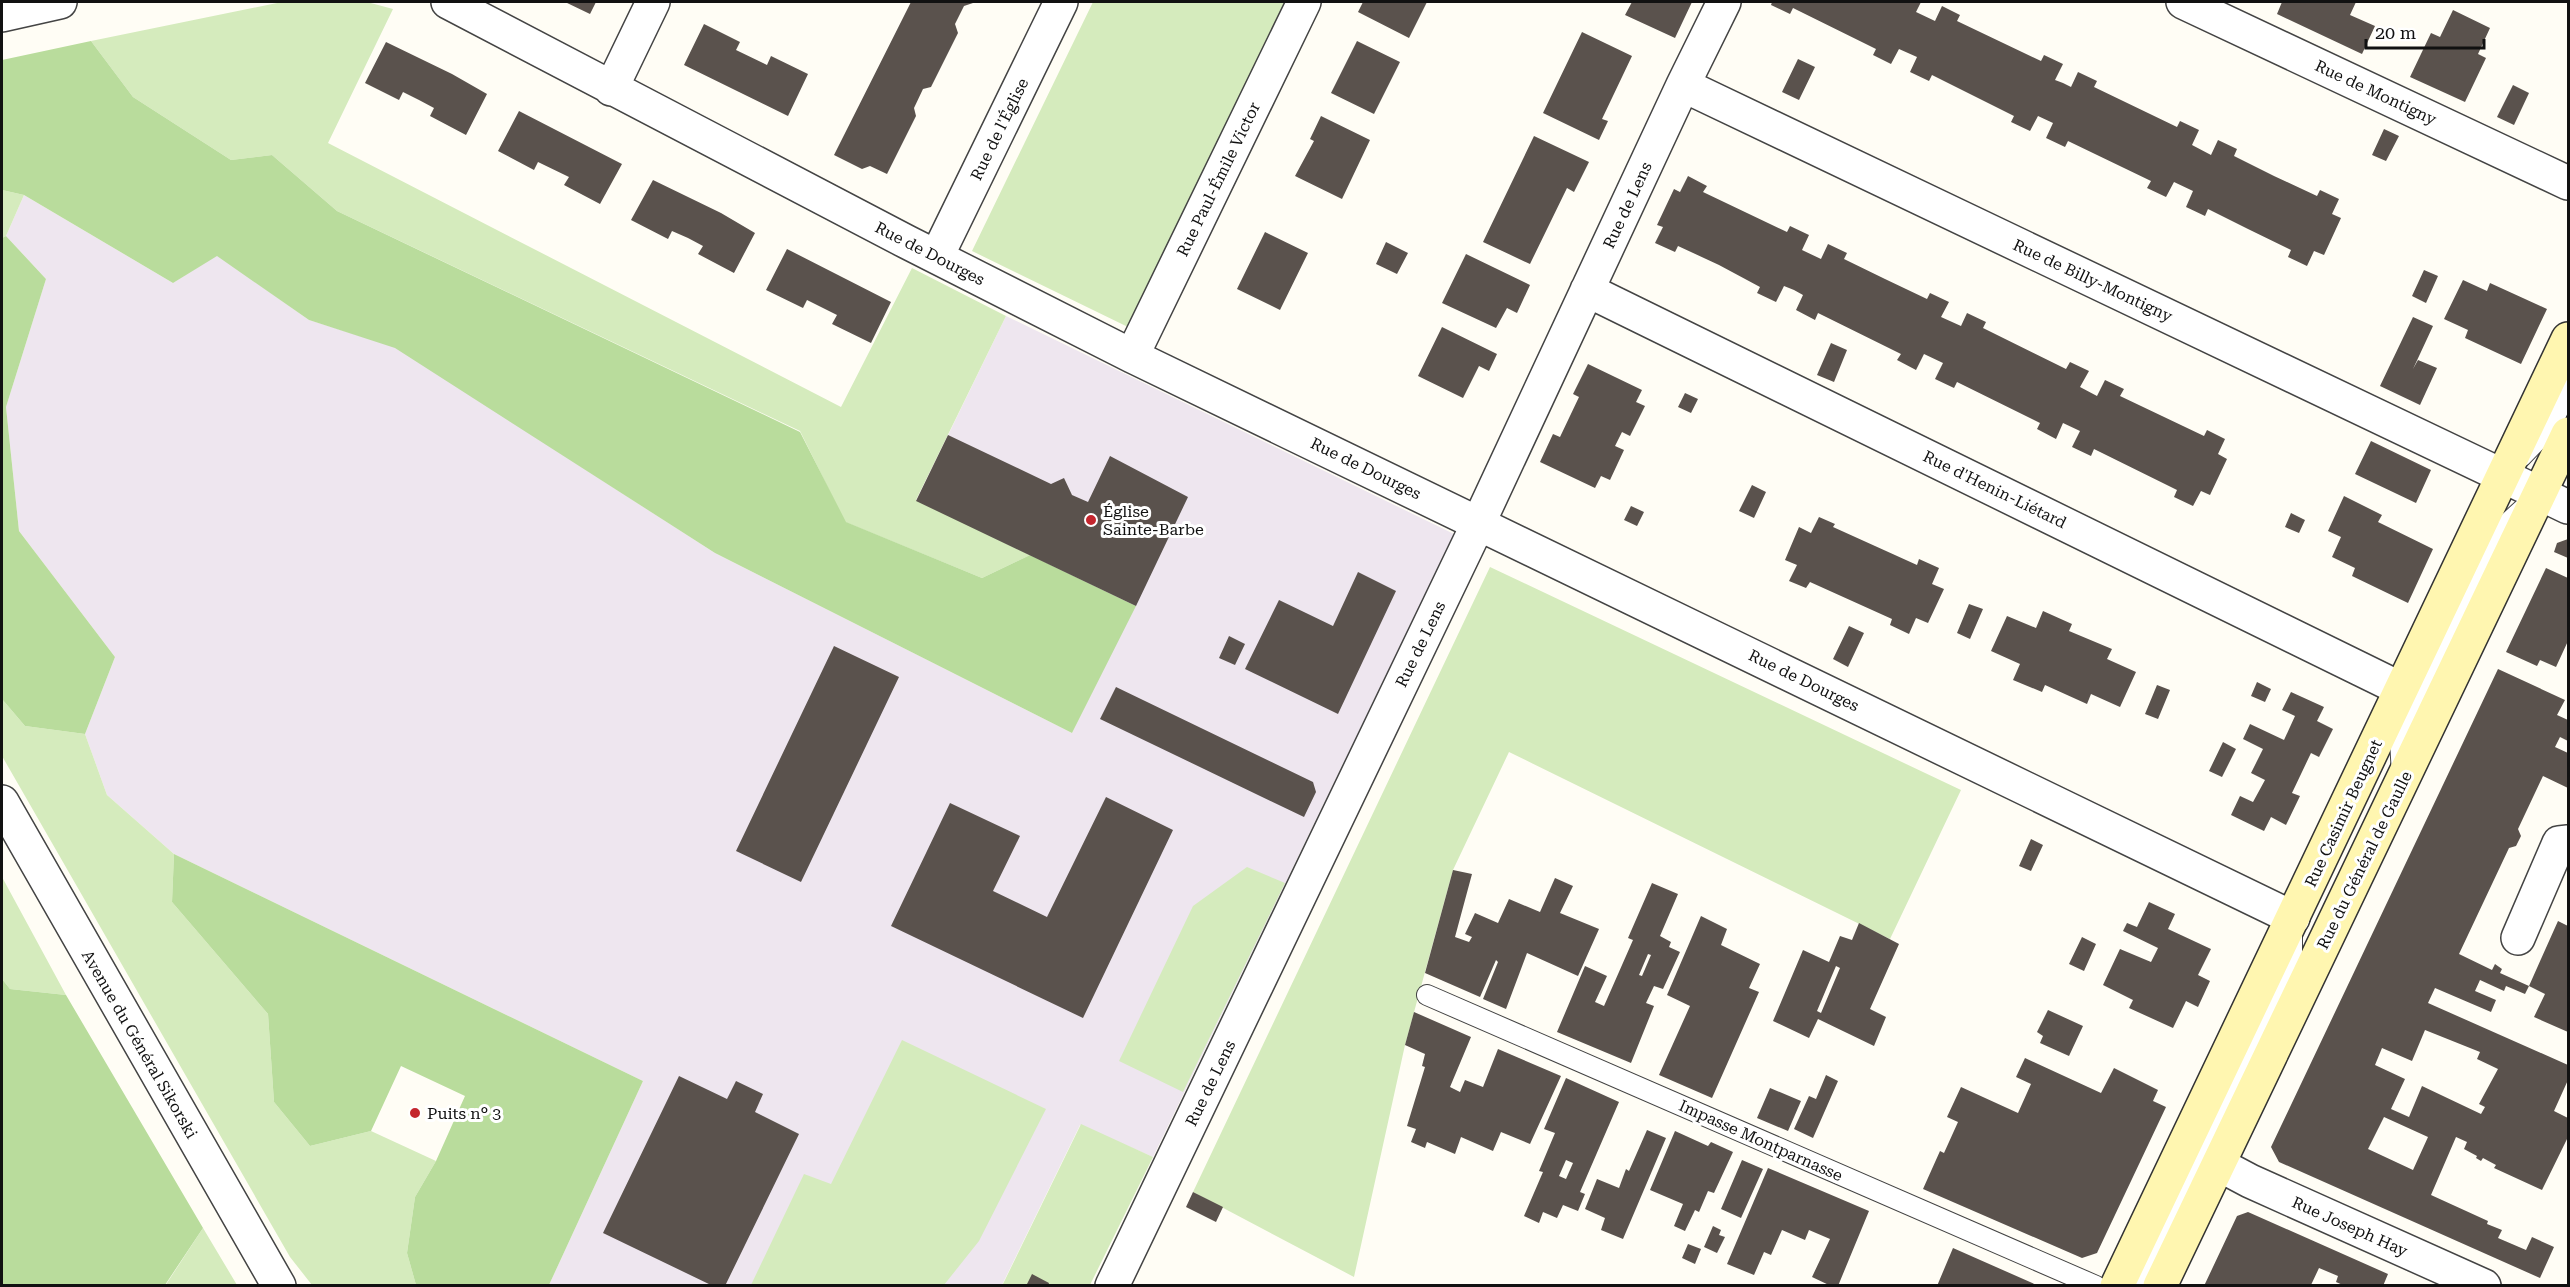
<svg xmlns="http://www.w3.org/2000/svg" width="2570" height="1287" font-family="'Roboto Serif',serif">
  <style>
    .industrial { fill: #eee6ef }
    .green { fill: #d5ebbd }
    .forest { fill: #b9dc9c }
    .building { fill: #5a524d; fill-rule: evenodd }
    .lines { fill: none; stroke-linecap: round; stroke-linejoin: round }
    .service-casing { stroke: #444; stroke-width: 22 }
    .minor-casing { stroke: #444; stroke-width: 36 }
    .tertiary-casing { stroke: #444; stroke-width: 36 }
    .secondary-casing { stroke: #333; stroke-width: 36 }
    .service { stroke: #fff; stroke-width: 20 }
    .minor { stroke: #fff; stroke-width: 33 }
    .tertiary { stroke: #fff; stroke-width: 33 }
    .secondary { stroke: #fff6b0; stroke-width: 33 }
    .poi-dot { fill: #c4262e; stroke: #fff; stroke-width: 2 }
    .labels { text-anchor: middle; stroke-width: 6; stroke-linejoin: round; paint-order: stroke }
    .street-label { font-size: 16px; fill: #111; stroke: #fff }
    .poi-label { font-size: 16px; fill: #111; stroke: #fff; text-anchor: start }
  </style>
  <rect width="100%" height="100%" fill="#fffdf5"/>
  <path class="industrial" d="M24,195L173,283L217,255L309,320L395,347L715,553L1072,733L1135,606L916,501L1006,316L1454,534L1153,1157L1080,1125L1002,1285H549L643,1081L174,854L107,795L85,734L115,657L19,531L6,407L46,279L6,236Z"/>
  <path class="green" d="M282,2H367L393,9L328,143L841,407L912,268L1006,316L916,500L1030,555L982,578L845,522L800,431L337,211L272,155L231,160L133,97L91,41Z
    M1093,2H1288L1130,328L972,251Z
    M2,190L24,195L6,236L2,238Z
    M1490,567L1961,790L1890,939L1509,752L1453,870L1405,1045L1354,1277L1193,1192Z
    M2,699L25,726L85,734L107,795L174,854L172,902L268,1014L274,1102L310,1146L371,1131L436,1161L415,1197L407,1253L416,1285H312L290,1257L2,756Z
    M1247,867L1285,883L1183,1092L1119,1061L1193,906Z
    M2,877L66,995L10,989L2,979Z
    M902,1040L1046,1109L979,1241L944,1285H751L804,1174L831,1184Z
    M1081,1124L1153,1157L1090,1285L1002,1286Z
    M203,1228L237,1285L165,1286Z"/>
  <path class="forest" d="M91,41L133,97L231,160L272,155L337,211L800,432L846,522L982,578L1030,555L1136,606L1072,733L715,553L395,348L309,320L217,256L173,283L24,195L2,190V60Z
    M6,236L46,279L6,407L19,531L115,657L85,734L25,726L2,699V238Z
    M174,854L643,1081L549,1285H416L407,1253L415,1197L436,1161L465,1096L401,1066L371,1131L310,1146L274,1102L268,1014L172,902Z
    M2,979L10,989L66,995L203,1228L165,1285H2Z"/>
  <path class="building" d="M565,2H596L590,14Z
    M911,2H976L964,6L955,24L958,33L931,87L923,89L914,108L916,116L887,174L870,166L862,169L834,155Z
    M1363,2H1427L1409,38L1358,12Z
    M1632,2H1692L1675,38L1625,15Z
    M1772,2H1921L1916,12L1935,21L1942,6L1960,15L1957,21L2041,61L2044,55L2063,64L2055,80L2063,83L2071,87L2078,72L2097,81L2094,87L2177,127L2180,121L2199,130L2192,145L2211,155L2218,140L2237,149L2234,156L2274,176L2317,196L2320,190L2339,199L2332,214L2341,218L2324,255L2314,251L2307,266L2288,257L2291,250L2248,229L2208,209L2205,216L2186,207L2193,191L2174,182L2166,197L2147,188L2151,181L2068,141L2065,147L2046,138L2053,123L2038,116L2030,131L2011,122L2014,116L1932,75L1929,81L1910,72L1917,57L1899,49L1891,64L1873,55L1876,49L1793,8L1790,14L1771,5Z
    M2282,2H2356L2350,15L2375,26L2362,54L2277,14Z
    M2453,10L2490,28L2478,54L2486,58L2465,102L2410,77L2431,33L2440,37Z
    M704,24L740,42L736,50L767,65L771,56L808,74L788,116L684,65Z
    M1582,32L1632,56L1602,119L1608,121L1599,140L1543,113Z
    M1357,41L1400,62L1374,114L1331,93Z
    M386,42L452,74L487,94L466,135L430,116L434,108L419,100L403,92L399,100L365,83Z
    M1798,59L1815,67L1799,100L1782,92Z
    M2513,85L2529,93L2514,125L2497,117Z
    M519,111L622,164L600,204L564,185L569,177L538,162L534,170L498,151Z
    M1321,116L1370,140L1342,199L1295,176L1314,141L1310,139Z
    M2384,129L2399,136L2386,161L2372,155Z
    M1534,136L1589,162L1574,192L1567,188L1530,264L1483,242Z
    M1688,176L1707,186L1703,192L1787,232L1790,226L1809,235L1802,250L1821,259L1828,244L1847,253L1844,259L1885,279L1927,299L1930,293L1949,302L1941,317L1961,326L1967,313L1986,322L1983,328L2066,369L2070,362L2089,371L2080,387L2097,396L2105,380L2124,389L2120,396L2204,436L2207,430L2225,439L2218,454L2227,459L2210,495L2201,491L2193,506L2174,497L2177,490L2094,449L2091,456L2072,447L2080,431L2063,423L2056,439L2037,429L2040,423L1957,382L1954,388L1935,379L1943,363L1924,354L1916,370L1897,360L1901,354L1818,313L1815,320L1796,310L1803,295L1794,290L1784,286L1776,302L1757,293L1760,287L1719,265L1678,246L1675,252L1655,243L1663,227L1657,225L1674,189L1680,192Z
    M653,180L721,213L755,233L734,273L698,254L703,246L688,238L672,231L668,239L631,220Z
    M1265,232L1308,253L1280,310L1237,289Z
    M1386,242L1408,253L1397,274L1376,264Z
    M787,249L891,302L871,343L832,324L837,315L807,300L803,308L766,290Z
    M1466,254L1530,285L1517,313L1507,308L1496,328L1442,303Z
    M2424,270L2438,276L2426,303L2412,296Z
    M2463,280L2487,291L2490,283L2547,309L2521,364L2465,338L2468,330L2444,319Z
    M2413,317L2433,326L2413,369L2418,360L2437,368L2420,405L2380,386Z
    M1442,327L1497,354L1489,371L1479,366L1463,398L1418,376Z
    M1831,343L1847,350L1834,382L1817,375Z
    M1588,364L1642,390L1636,402L1645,406L1630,436L1622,432L1615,446L1624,450L1610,480L1601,476L1595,488L1540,462L1553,434L1560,437L1579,397L1573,394Z
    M1685,393L1698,399L1691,413L1678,407Z
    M948,435L1051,484L1064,478L1072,495L1088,502L1110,456L1188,497L1136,606L916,501Z
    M2371,441L2431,470L2416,503L2355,474Z
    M1752,485L1766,492L1754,518L1739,511Z
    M2344,496L2382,515L2378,522L2433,549L2408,603L2352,576L2355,568L2332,557L2341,537L2328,531Z
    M1631,506L1644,512L1637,526L1624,520Z
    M2291,513L2305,520L2299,533L2285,527Z
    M1819,517L1835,524L1833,527L1917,565L1919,559L1939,568L1932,584L1944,589L1928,623L1916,618L1909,634L1890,625L1892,619L1810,582L1806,588L1789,581L1797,565L1785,560L1799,527L1811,533Z
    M2568,539V558L2554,552L2557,543Z
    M2546,568L2568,578V641L2556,667L2540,660L2537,666L2506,652Z
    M1358,572L1396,591L1338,714L1245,669L1279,600L1333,626Z
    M1969,604L1983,609L1970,639L1957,633Z
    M2043,611L2072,624L2069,631L2112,649L2107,659L2136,672L2120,707L2091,694L2087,704L2045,685L2042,692L2013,680L2020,664L1991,651L2007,616L2036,628Z
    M1849,626L1864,633L1848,667L1833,659Z
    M1229,636L1245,644L1235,665L1219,658Z
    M834,646L899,677L801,882L736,851Z
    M2498,669L2565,700L2557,715L2568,720V741L2560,737L2555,747L2568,753V788L2543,776L2518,829L2521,836L2516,846L2509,848L2459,954L2492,970L2495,964L2502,969L2500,973L2529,986L2525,994L2506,986L2504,991L2480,980L2475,991L2496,1000L2491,1012L2435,988L2428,1003L2568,1065V1080L2554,1111L2568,1118V1137L2542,1190L2494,1168L2496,1165L2483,1158L2481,1161L2476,1158L2477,1156L2464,1149L2467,1142L2456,1137L2431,1195L2488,1221L2487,1224L2502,1230L2498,1238L2526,1250L2532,1237L2554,1247L2540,1278L2279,1162L2271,1147ZM2425,1030L2480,1052L2477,1059L2498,1069L2479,1104L2485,1107L2481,1114L2422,1086L2409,1117L2391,1109L2405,1079L2375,1065L2382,1048L2412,1061ZM2384,1117L2428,1137L2413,1170L2368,1149Z
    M2257,682L2271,689L2265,702L2251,696Z
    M2157,685L2170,690L2158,719L2145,714Z
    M1116,687L1313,782L1316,792L1304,817L1100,719Z
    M2291,692L2324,707L2317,721L2333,729L2319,757L2311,753L2292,793L2300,796L2286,825L2271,817L2264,831L2231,815L2240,796L2253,802L2265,780L2251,773L2263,749L2243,739L2250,724L2284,740L2295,716L2282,710Z
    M2223,742L2236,749L2222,777L2209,771Z
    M1106,797L1173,830L1083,1018L891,926L950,803L1020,836L993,891L1047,917Z
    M2031,839L2043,845L2031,871L2019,866Z
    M1453,870L1472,874L1455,937L1469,942L1472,937L1465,934L1475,913L1498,923L1509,899L1540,912L1555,878L1573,886L1560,913L1599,929L1578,976L1527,953L1506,1009L1483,999L1498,962L1496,960L1480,997L1425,973Z
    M1652,883L1678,894L1660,936L1671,942L1669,947L1680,952L1663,989L1654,986L1646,1003L1654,1006L1631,1063L1557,1032L1585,966L1607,976L1595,1002L1604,1006L1633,940L1628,938ZM1648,954L1651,955L1642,976L1639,975Z
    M2149,902L2175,914L2168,929L2211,949L2198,975L2210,981L2198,1007L2186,1001L2173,1028L2129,1008L2133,1000L2103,985L2120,949L2151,962L2158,948L2123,931L2127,923L2137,927Z
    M1701,916L1727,929L1721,945L1760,964L1749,988L1759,992L1712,1098L1659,1075L1690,1006L1667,995Z
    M2558,921L2568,926V1032L2534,1017L2545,994L2529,986Z
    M1859,923L1899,944L1870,1009L1886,1017L1874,1046L1818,1019L1809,1038L1773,1021L1803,950L1829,962L1840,936L1852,940ZM1836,966L1840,968L1821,1013L1817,1011Z
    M2082,937L2096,944L2084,971L2069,964Z
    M2048,1010L2083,1026L2069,1056L2040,1043L2043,1036L2037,1032Z
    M1414,1012L1471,1037L1450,1087L1460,1092L1465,1080L1483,1087L1498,1049L1561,1076L1530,1144L1501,1132L1493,1151L1461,1137L1455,1154L1427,1142L1425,1148L1411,1142L1416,1129L1407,1126L1425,1067L1422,1066L1425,1054L1405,1045Z
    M2025,1058L2101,1093L2114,1068L2158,1090L2153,1101L2166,1107L2097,1253L2082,1258L1923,1189L1940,1151L1944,1153L1958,1122L1947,1117L1961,1087L2018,1113L2031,1084L2016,1077Z
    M1826,1075L1838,1081L1813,1138L1794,1129L1809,1096L1816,1099Z
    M679,1076L727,1099L736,1081L763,1094L755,1112L799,1134L725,1286H713L603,1233Z
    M1566,1078L1619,1102L1580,1192L1585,1194L1578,1211L1563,1205L1557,1218L1543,1212L1539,1223L1524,1216L1543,1172L1539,1171L1555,1133L1544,1129ZM1566,1160L1573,1163L1566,1179L1559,1176Z
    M1770,1088L1801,1101L1788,1131L1757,1118Z
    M1647,1130L1666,1138L1623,1239L1601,1230L1605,1218L1585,1209L1597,1179L1619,1188L1626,1169L1629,1171Z
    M1675,1131L1708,1146L1711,1142L1733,1152L1714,1193L1708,1191L1699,1212L1695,1210L1685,1231L1674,1226L1683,1204L1650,1190Z
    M1742,1160L1763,1169L1741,1218L1721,1209Z
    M1768,1168L1869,1211L1838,1286H1831L1812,1277L1830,1239L1809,1230L1805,1240L1782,1230L1771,1255L1764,1252L1754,1275L1727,1264Z
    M1193,1192L1223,1207L1216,1222L1186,1207Z
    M2248,1212L2388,1274L2383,1286H2345L2336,1282L2338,1276L2319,1268L2311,1285L2308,1286H2204L2237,1216Z
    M1713,1226L1721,1230L1719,1235L1725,1237L1717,1253L1704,1247Z
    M1688,1244L1701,1249L1695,1264L1682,1258Z
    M1953,1248L2039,1286H1937Z
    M1032,1274L1049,1283L1048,1286H1026Z"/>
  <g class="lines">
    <defs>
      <path id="service" d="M2521,457L2550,427L2568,389
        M2402,774L2400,741L2500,530L2525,507
        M1427,995L2096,1286
        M2139,1286L2292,967V933"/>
      <path id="minor" d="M448,2L907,242L1132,356L2293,918
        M2183,2L2568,183
        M2,15L60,2
        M1683,85L2568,507
        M611,89L653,2
        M937,256L1061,2
        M1587,290L2401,689
        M1132,356L1304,2
        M2518,938L2559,843L2568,842
        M2218,1164L2250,1181L2484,1286
        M1112,1286L1479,522L1683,85L1724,2"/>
      <path id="tertiary" d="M2,802L279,1286"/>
      <path id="secondary" d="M2117,1286L2568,339
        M2160,1286L2568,434"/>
    </defs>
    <use href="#service" class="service-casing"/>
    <use href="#minor" class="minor-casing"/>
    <use href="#tertiary" class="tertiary-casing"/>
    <use href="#secondary" class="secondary-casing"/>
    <use href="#service" class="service"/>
    <use href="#minor" class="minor"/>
    <use href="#tertiary" class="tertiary"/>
    <use href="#secondary" class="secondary"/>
  </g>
  <g class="poi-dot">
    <circle cx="1091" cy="520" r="6"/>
    <circle cx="415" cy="1113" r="6"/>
  </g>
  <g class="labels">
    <g class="street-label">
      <text transform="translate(2376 92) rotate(25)" y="6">Rue de Montigny</text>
      <text transform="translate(999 129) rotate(-64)" y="6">Rue de l'Église</text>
      <text transform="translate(1218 179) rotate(-64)" y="6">Rue Paul-Émile Victor</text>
      <text transform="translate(1627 205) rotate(-65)" y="6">Rue de Lens</text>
      <text transform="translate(930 253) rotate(27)" y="6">Rue de Dourges</text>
      <text transform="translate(2093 280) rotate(25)" y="6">Rue de Billy-Montigny</text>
      <text transform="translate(1366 468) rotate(26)" y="6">Rue de Dourges</text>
      <text transform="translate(1995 489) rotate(26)" y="6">Rue d'Henin-Liétard</text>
      <text transform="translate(1420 644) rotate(-64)" y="6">Rue de Lens</text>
      <text transform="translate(1804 680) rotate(26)" y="6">Rue de Dourges</text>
      <text transform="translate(2343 813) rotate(-65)" y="6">Rue Casimir Beugnet</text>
      <text transform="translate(2364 860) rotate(-64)" y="6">Rue du Général de Gaulle</text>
      <text transform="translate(140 1044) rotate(60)" y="6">Avenue du Général Sikorski</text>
      <text transform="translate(1210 1083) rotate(-64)" y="6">Rue de Lens</text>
      <text transform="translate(1761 1140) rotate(24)" y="6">Impasse Montparnasse</text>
      <text transform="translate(2350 1226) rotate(24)" y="6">Rue Joseph Hay</text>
    </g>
    <g class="poi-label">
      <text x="1103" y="517">Église<tspan x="1103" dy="18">Sainte-Barbe</tspan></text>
      <text x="427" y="1119">Puits n° 3</text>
    </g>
  </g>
  <rect width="2570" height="1287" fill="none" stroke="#111111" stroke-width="6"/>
  <path d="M2366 39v9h118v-9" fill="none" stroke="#111111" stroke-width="3"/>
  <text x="2375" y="39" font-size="18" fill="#111111" stroke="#ffffff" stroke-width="4.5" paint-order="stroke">20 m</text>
</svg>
